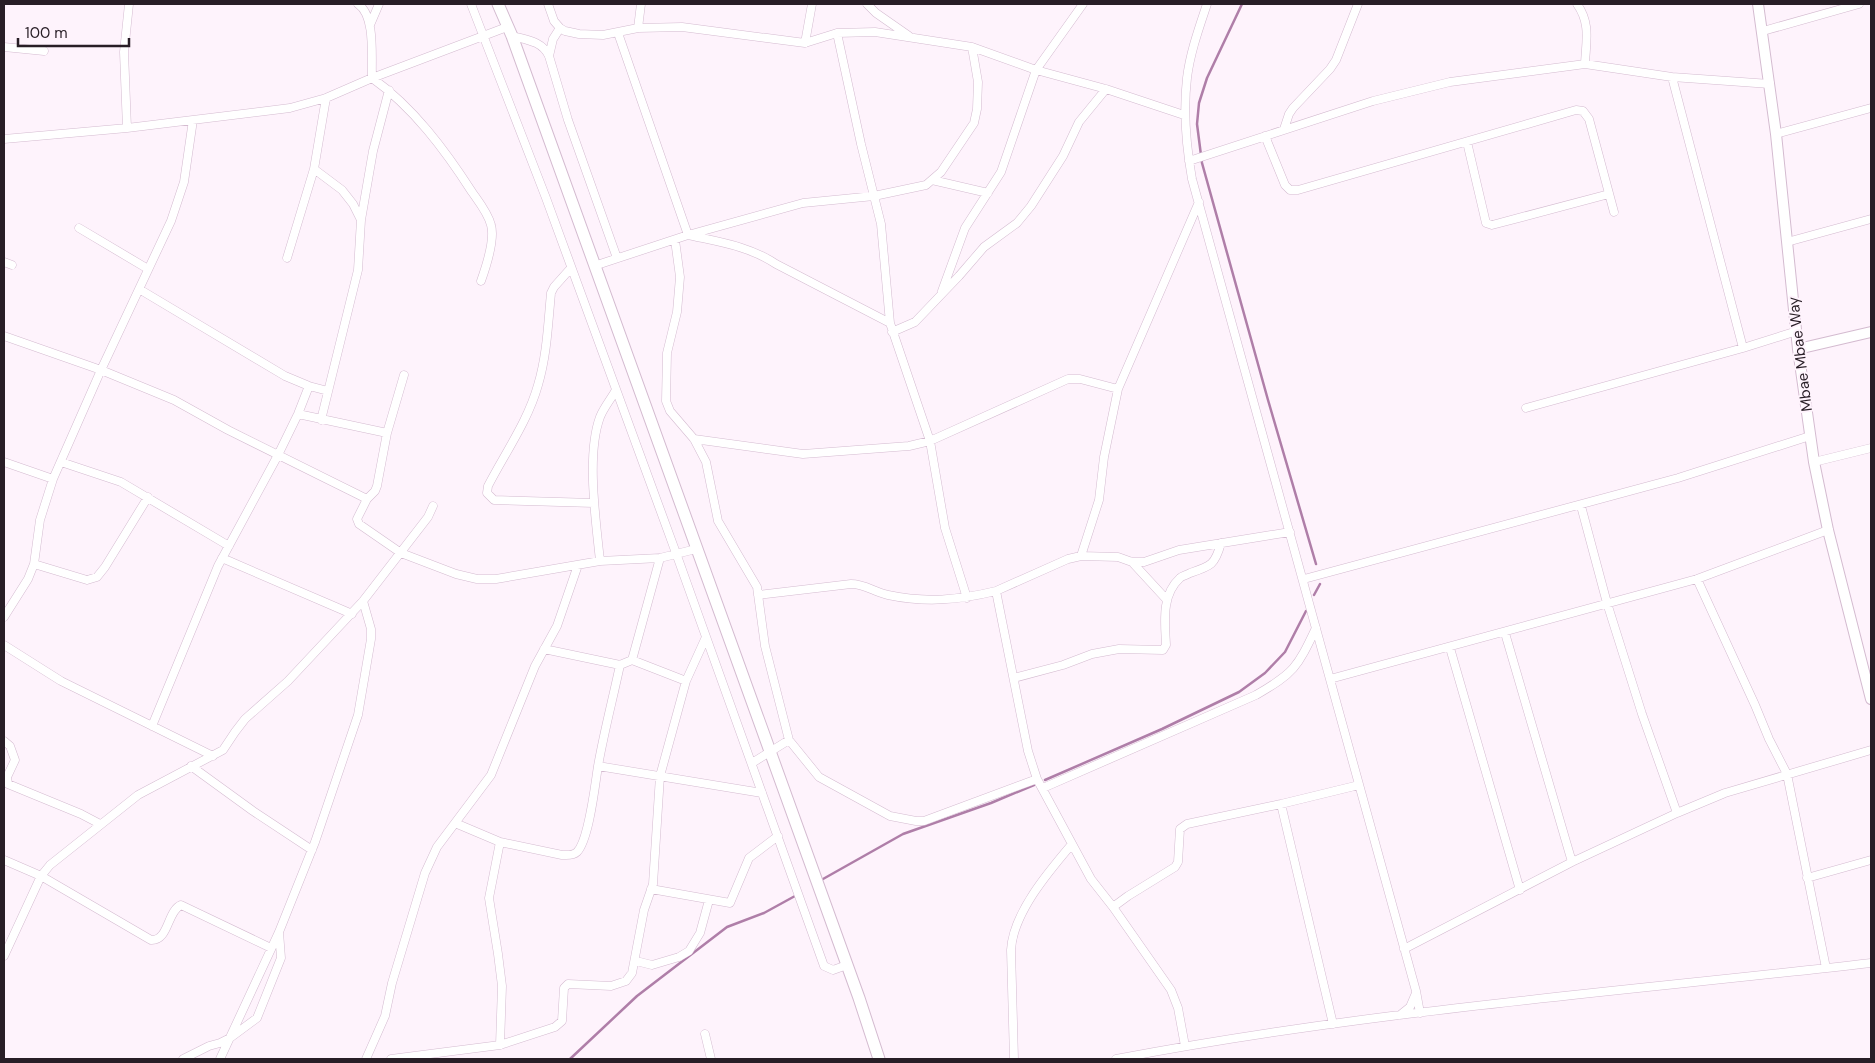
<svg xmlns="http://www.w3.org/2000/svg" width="1875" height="1063" font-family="'DM Sans',sans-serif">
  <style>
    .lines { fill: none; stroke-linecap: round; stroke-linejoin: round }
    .stream { stroke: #af7ea8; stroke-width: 2.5 }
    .minor-casing { stroke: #d4bbd0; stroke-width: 9 }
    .tertiary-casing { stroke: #d4bbd0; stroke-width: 12 }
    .secondary-casing { stroke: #d4bbd0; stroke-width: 13 }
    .minor { stroke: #fff; stroke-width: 8 }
    .tertiary { stroke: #fff; stroke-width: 10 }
    .secondary { stroke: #fff; stroke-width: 11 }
    .labels { text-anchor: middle; stroke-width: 4; stroke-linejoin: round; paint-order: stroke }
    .street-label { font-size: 15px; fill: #281e26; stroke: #fef3fc }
  </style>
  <rect width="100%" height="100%" fill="#fef3fc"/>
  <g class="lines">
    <path class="stream" d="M1242,4L1207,78L1199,103L1197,124L1202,163L1268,400L1316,564
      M1314,595L1320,584
      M1045,780L1162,729L1239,692L1265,673L1285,652L1306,611
      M823,879L903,834L991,803L1034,785
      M570,1059L637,996L727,927L764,913L795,896"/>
    <defs>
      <path id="minor" d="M358,4C376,16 371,58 372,78C413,107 445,150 472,192C479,202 488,213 491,225C495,239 486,267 481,281
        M471,4L546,198L676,553L824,966L833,970L847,965
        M548,4L554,21L560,28L565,31L579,34L603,35L638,28L682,27L805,43L837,33L875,32L972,47L1036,70L1106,89L1184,115
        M867,4L876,13L909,36
        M1207,4C1199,28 1190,53 1187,78C1183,112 1186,145 1192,179L1416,991L1420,1013
        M1577,4C1591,24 1586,41 1585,64
        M370,25L379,4
        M638,28L641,4
        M1763,31L1859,4
        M618,33L688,235C719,242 749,246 776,264L890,323
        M837,33L861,144L881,224L890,323L930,441L945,528L967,598
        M512,36C527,40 542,41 549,56L568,120L617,258
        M805,43L812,4
        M4,47L44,51
        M549,56L553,39L560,28
        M1672,77L1743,348
        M127,128L124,52L129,4
        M1284,129L1289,114L1293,108L1330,69L1336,60L1358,4
        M1776,134L1871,108
        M1265,136L1285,185L1290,190H1298L1576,110L1583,111L1589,119L1614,212
        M4,139L127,128L290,108L326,98L372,78L507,27
        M1467,142L1486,223L1492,225L1609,194
        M1189,161L1373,101L1450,82L1585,64L1672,77L1770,84
        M932,180L988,193
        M361,220L373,151L389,90
        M79,228L148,269
        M675,240L680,277L677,312L667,353L666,401L670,411L694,439L706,462L718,521L757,587L765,646L789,740L819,777L890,816L916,821H924L1037,779
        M1787,242L1871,219
        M287,258L314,169
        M4,262L12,265
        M594,266L688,235L803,203L874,196L926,185L941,172L974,123L977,109L978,82L972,47
        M571,268L554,287L551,293C548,324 547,355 538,385C528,421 505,453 488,486L487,493L494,500L594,503
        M139,289L285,376L309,386L328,391
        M942,291L965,228L1001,172L1036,70L1083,4
        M892,332L915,322L959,276L984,247L1017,223L1031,206L1063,156L1079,122L1106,89
        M4,336L101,370L174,400L228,430L367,499
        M1526,408L1743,348L1797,331
        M298,414L387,433L404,375
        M321,420L358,270L361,220L353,204L342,190L314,169L326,98
        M387,433L377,486L375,491L367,499L357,519L359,524L401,553L456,574L477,579H496L600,561L660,558L696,549
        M694,439L803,454L909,446L930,441L1068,379H1080L1118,389
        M4,462L53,479
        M61,462L121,482L229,546
        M1814,462L1871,448
        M1581,506L1607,603L1642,714L1677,813
        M1081,556L1118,557L1132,562H1144L1179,550L1290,532
        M222,558L352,614
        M600,561C596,521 586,455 600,417C604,407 611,399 616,390
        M1132,562L1167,600
        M34,564L87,580L97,577L105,567L148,497
        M1304,579L1678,478L1810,436
        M1697,579L1755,705L1769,739L1787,774L1826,968
        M758,595L851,584C865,584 874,592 888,595C926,603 959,600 996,591
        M4,617L28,579L34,564L40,520L53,479L101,370L171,221L184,182L193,120
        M1505,633L1572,862
        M4,645L61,681L213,756
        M1450,648L1520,890
        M632,660L686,681
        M620,665L632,660L660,558
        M1014,678L1063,665L1092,654L1119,649L1163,650L1166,645C1165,623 1161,595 1180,578C1182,576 1187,575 1190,573C1211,566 1215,565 1221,543
        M1330,679L1697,579L1828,530
        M152,726L218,566L278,455L298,414L309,386
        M4,741L10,746L15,760L7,777L8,784L81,814L100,824
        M752,763L789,740
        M191,766L253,811L312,850
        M598,766L762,793
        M1043,788L1256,695C1294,673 1297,668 1316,628
        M1281,804L1333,1024
        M455,823L500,842L562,855C567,855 573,856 577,852C589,840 595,785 598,766C604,732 613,698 620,665L544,649
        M4,860L41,876L151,940C169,941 167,911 181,905L271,948
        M1807,878L1871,860
        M651,889L730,903L749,858L778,836
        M1113,907L1128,896L1175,867L1178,862L1180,829L1187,824L1281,804L1359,785
        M1404,949L1572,862L1677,813L1725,793L1871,750
        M4,956L41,876L50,865L138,795L223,750L235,732L245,719L288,681L363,601L428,517L433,506
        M636,961L652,965L679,957L689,951L700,933L709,900
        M1400,1015L1410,1007L1416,993
        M705,1034L711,1059
        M500,1045L502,986L498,954L489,898L500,842
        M1185,1046L1178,1008L1171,990L1113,907L1091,879L1037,779L1028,751L996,591L1068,559L1081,556L1099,500L1104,457L1118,389L1199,202
        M183,1059L209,1046L220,1043L230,1038L257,1018L281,958L279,932
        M220,1059L279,932L315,842L358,715L371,639V629L363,601
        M366,1059L385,1016L392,983L425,873L437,847L491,775L535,666L557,626L578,565
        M391,1059L500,1045L555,1027L562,1021L564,988L568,984L611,986L626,981L632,973L644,910L653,884L660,776L686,681L706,637
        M1014,1059L1011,950C1013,913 1049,871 1072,844
        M1116,1059C1365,1011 1619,992 1871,963"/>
      <path id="tertiary" d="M1758,4L1776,134L1798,349L1814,462L1828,530L1871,699
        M1798,349L1871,332"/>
      <path id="secondary" d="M498,4L512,36L859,998L879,1059"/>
    </defs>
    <use href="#minor" class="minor-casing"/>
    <use href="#tertiary" class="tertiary-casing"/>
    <use href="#secondary" class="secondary-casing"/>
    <use href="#minor" class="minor"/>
    <use href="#tertiary" class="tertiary"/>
    <use href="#secondary" class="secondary"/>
  </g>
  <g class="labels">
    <g class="street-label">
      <text transform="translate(1800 354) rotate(-97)" y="5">Mbae Mbae Way</text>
    </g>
  </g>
  <rect width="1875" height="1063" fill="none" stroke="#281e26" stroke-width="10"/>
  <path d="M18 38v8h111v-8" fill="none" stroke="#281e26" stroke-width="2.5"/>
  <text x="25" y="38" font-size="15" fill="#281e26" stroke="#fef3fc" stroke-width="4" paint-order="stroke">100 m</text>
</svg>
